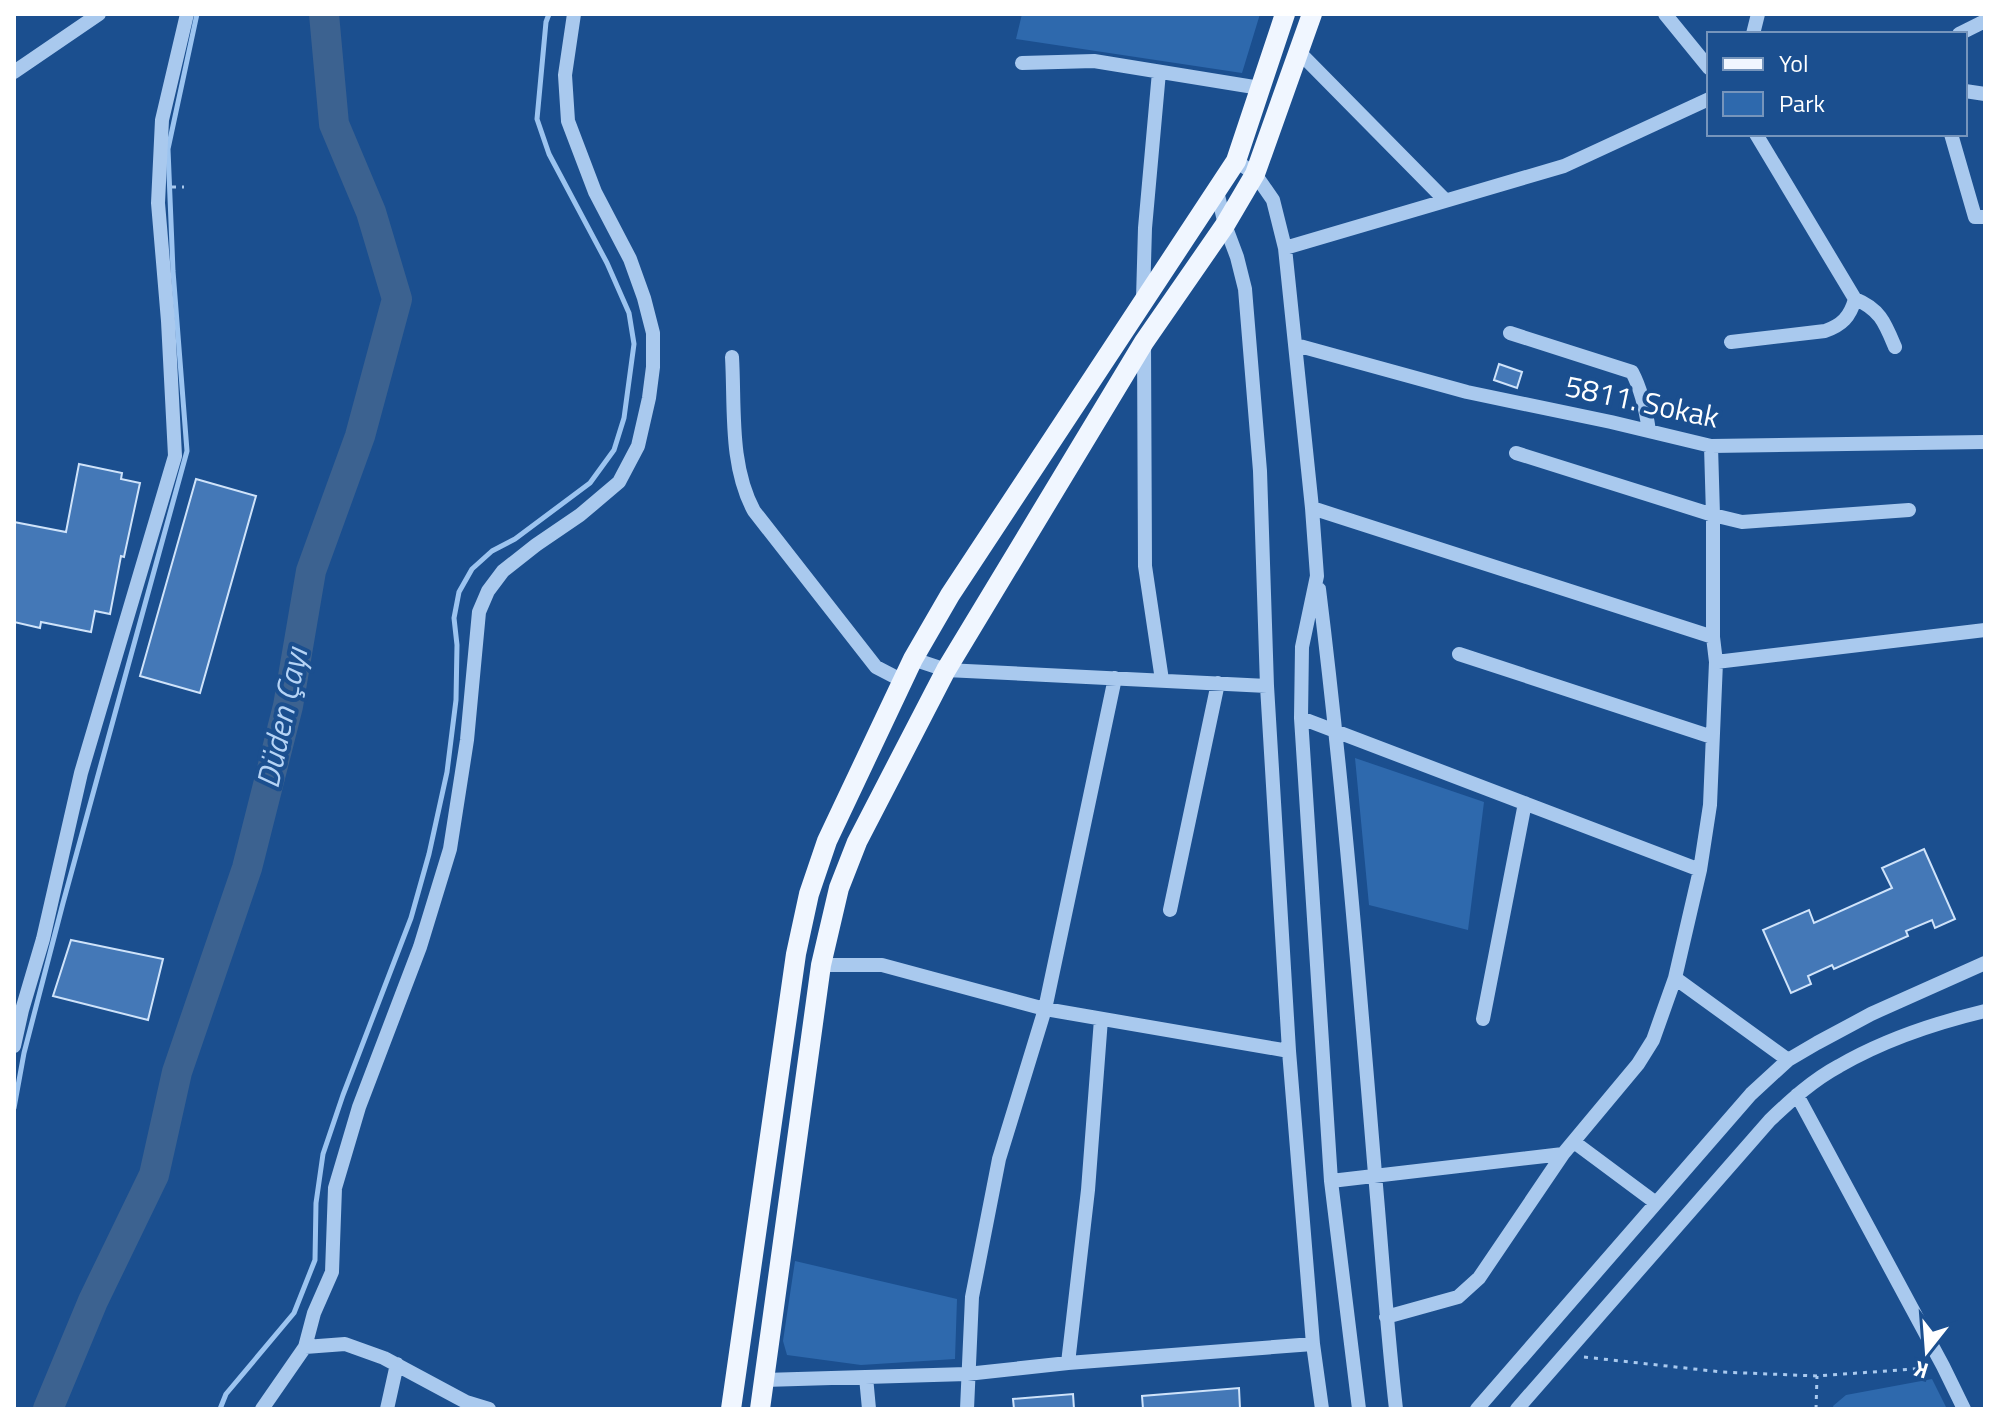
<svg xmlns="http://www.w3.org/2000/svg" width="1999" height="1423" font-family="'Titillium Web',sans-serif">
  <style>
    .green { fill: #2e69ad }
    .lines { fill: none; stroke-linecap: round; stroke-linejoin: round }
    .stream { stroke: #9cc4f0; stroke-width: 5 }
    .river { stroke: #3c6290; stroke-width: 30 }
    .building { fill: #4478b7; stroke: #cfe3fa; stroke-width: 2 }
    .path { stroke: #a9c9ee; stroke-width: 3; stroke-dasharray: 4 6; stroke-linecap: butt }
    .minor { stroke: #a9c9ee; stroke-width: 14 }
    .major { stroke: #f0f6ff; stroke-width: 20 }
    .labels { text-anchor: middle; stroke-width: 8; stroke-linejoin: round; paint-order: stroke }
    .street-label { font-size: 30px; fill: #fff; stroke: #1b4f8f }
    .water-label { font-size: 32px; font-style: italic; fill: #b5d3f5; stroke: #1b4f8f }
  </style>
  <rect width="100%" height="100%" fill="#1b4f8f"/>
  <path class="green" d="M1022,14H1260L1242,73L1016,39Z
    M1355,758L1484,802L1468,930L1369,905Z
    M795,1261L957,1299L955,1359L861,1365L787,1355L783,1341Z
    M1932,1379L1947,1409H1834L1833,1406L1846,1395Z"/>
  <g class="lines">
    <path class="stream" d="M14,1108L24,1053L63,903L187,451L173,271L168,149L197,14
      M220,1409L226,1394L294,1313L315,1260L316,1203L323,1154L343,1095L411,918L429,854L447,772L456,700L457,645L454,618L459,592L472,569L492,551L515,539L590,483L614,450L624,418L634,344L629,313L607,263L549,154L537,119L546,22L549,14"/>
    <path class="river" d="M48,1409L93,1301L154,1175L177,1072L247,868L288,706L311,571L360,436L397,299L371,212L334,124L324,14"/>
  </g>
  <path class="building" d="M1499,364L1522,372L1517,388L1494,380Z
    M79,464L122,473L121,479L140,483L124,557L121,556L110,614L95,611L91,632L41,622L40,628L14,622V522L66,532Z
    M196,479L256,496L200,693L140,676Z
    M1924,849L1955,919L1935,928L1932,920L1906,931L1908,936L1834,969L1832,965L1808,976L1811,984L1791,993L1763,930L1809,910L1814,923L1892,888L1882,868Z
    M71,940L163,959L148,1020L53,996Z
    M1239,1388L1240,1409H1143L1142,1396Z
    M1073,1394L1074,1409H1014L1013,1399Z"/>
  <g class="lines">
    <path class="path" d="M172,187H184
      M1584,1357L1722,1372L1817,1376L1927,1368
      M1816,1409L1817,1376"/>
    <path class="minor" d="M1665,14L1709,68
      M1753,34L1758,14
      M1959,34L1985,21
      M1299,52L1445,200
      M1022,63L1094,61L1260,88
      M14,72L99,14
      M1965,91L1985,94
      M1756,134L1855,299C1880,309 1885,323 1895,347
      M1951,134L1975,217H1985
      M1236,161L1255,174L1273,200L1285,248L1312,508L1317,576L1302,647L1301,718L1331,1181L1359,1409
      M1217,191L1225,225L1237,257L1245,289L1260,471L1267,686L1289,1051L1313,1344L1322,1409
      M1285,248L1564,166L1709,99
      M1143,299L1145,228L1159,72
      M1510,333L1632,372C1642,391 1646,410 1649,431
      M1144,342L1145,566L1162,680
      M1731,342L1825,331C1842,325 1850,317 1855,299
      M1296,345L1467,392L1611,422L1711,446L1985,442
      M732,357C735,407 729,465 754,511L876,667L903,681
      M1516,453L1713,515L1742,522L1909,510
      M1312,508L1713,637
      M1319,589C1343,783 1359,979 1375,1174C1382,1252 1387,1331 1396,1409
      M1459,654L1712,737
      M913,659L946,670L1267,686
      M1716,662L1985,630
      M1301,718L1700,870
      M1170,910L1218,683
      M821,965H882L1045,1009L1289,1051
      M1675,978L1788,1060
      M1483,1019L1525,803
      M14,1046L22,1010L43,939L81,773L175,456L168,321L158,203L162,120L187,14
      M1797,1095L1943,1366L1964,1409
      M1574,1142L1656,1203
      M1331,1181L1563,1154
      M1386,1317L1458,1297L1479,1278L1563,1154L1638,1064L1653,1040L1675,978L1700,870L1710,805L1716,662L1713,637V515L1711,446
      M305,1347L314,1313L332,1272L335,1188L359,1107L420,947L450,849L467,740L479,612L488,591L503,571L536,545L580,515L619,482L638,446L649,398L653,367V333L644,298L630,259L595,192L568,121L565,75L574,14
      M1068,1363L1088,1190L1101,1019
      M866,1377L869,1409
      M764,1380L967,1374L1068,1363L1313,1344
      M262,1409L305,1347L345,1344L384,1358L466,1402L489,1409
      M387,1409L397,1364
      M967,1409L972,1297L999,1159L1045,1009L1115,678
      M1477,1409L1751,1094L1788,1060L1817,1043L1871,1014L1985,963
      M1517,1409L1770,1120C1791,1100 1813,1080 1839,1066C1884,1040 1935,1023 1985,1011"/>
    <path class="major" d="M731,1409L796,954L809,894L827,841L913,659L950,595L1236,161L1285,14
      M760,1409L821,965L839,888L857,842L946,670L1144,342L1225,225L1255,174L1312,14"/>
  </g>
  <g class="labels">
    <g class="street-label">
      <text transform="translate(1642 402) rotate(12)" y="10">5811. Sokak</text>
    </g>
    <g class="water-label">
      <text transform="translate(282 718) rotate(-78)" y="11">Düden Çayı</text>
    </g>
  </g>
  <rect width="1999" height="1423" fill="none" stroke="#ffffff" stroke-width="32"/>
  <rect x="1707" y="32" width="260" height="104" fill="#1b4f8f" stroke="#7695bc" stroke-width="2"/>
  <rect x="1723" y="58" width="40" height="12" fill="#f0f6ff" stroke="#7695bc" stroke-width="2"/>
  <text x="1779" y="72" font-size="24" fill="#ffffff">Yol</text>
  <rect x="1723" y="92" width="40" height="24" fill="#2e69ad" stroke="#7695bc" stroke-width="2"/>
  <text x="1779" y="112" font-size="24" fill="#ffffff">Park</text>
  <g transform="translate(1927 1351) rotate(197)" stroke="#1b4f8f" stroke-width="6" paint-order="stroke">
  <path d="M0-6L14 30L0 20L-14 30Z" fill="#ffffff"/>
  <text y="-12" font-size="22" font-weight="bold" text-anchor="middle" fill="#ffffff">K</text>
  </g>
</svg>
